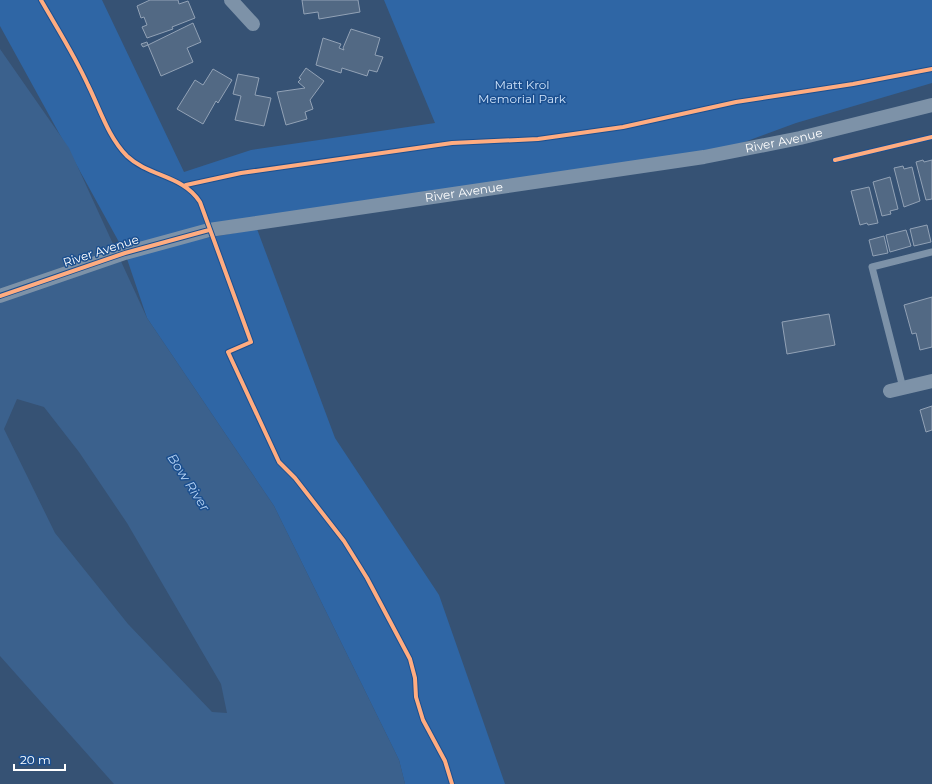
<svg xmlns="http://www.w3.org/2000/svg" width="932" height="784" font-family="Montserrat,sans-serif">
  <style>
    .green { fill: #2f66a5 }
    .water { fill: #3b618d; fill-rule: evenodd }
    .building { fill: #526984; stroke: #92a2b6 }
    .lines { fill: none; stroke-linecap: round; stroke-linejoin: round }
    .lane { stroke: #7d92a8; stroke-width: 7 }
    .street { stroke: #7d92a8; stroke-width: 14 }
    .cycleway-casing { stroke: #1b4f8f; stroke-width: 6 }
    .cycleway { stroke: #ffac80; stroke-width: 4 }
    .labels { text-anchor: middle; stroke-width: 3; stroke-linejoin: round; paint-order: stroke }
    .park-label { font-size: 12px; fill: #cfe3fa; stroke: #1b4f8f }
    .street-label { font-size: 12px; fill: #fff; stroke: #1b4f8f }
    .water-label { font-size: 13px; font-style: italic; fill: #b5d3f5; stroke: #1b4f8f }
  </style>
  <rect width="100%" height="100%" fill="#365274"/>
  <path class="green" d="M0,0H102L184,172L251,150L435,123L384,0H932V83L796,123L704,157L226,227L133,251L257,229L335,438L439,595L505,784H405L399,760L274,506L147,318L125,253L0,26Z"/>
  <path class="water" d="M0,49L69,148L147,318L274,506L399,760L405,784H114L0,656ZM17,399L44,407L79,452L127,523L221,684L227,713L212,712L128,624L55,533L4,429Z"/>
  <path class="building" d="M150,0H178L179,4L188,1L195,18L172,27L173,29L147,38L142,27L147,25L144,17L141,18L137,6Z
    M302,0H358L360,12L319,19L318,12L304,14Z
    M193,23L201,42L187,48L193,62L161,76L148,45L143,47L141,44L147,42L148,45Z
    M351,29L380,38L375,55L383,57L377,72L369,70L367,76L342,68L341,73L316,65L323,38L341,44L339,48L344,50L343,48Z
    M306,68L324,81L310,100L313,109L305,112L307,119L286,125L277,92L305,88L298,82L301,79L299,78Z
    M213,69L232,80L218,103L216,101L203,124L177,109L195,80L203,85Z
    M238,74L259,78L255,95L271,98L264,126L235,120L241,96L233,94Z
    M923,160L924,162L932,160V199L926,200L916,162Z
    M903,166L904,169L912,167L920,201L904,207L894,168Z
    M890,177L898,209L890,211L891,214L882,216L873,182Z
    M869,187L878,223L868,225L867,223L860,225L851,191Z
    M927,225L931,242L914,246L910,229Z
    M906,230L911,246L890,252L886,235Z
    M884,236L888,253L873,256L869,240Z
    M932,297V347L920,350L916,333L912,334L904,305Z
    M829,314L835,345L787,354L782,322Z
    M932,406V430L926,432L920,410Z"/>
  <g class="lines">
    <path class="lane" d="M903,388L872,267L932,252"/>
    <g class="street">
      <path d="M231,0L253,24"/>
      <path id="s1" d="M0,296L125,253L209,230L704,157L800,138L932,105"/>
      <path d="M890,391L932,381"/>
    </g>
    <defs>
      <path id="cycleway" d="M41,0C57,28 75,56 88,85C100,109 108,137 127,156C149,177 183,175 200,202L251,342L228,352L279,462L295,478L344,541L367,578L410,659L415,678L416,697L423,720L445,761L452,784
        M835,160L932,137
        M186,185L241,173L452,143L538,139L623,127L736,102L853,84L932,69
        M0,296L125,253L209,230"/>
    </defs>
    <use href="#cycleway" class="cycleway-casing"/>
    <use href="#cycleway" class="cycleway"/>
  </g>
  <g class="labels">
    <g class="park-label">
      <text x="522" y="89">Matt Krol<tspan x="522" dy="14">Memorial Park</tspan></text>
    </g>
    <g class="street-label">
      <text dy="4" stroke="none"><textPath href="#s1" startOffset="801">River Avenue</textPath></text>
      <text dy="4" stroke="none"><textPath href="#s1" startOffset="477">River Avenue</textPath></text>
      <text transform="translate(101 251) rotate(-18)" y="4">River Avenue</text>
    </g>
    <g class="water-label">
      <text transform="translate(189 482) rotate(57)" y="5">Bow River</text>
    </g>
  </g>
  <path d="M14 764v6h51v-6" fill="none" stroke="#ffffff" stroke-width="2"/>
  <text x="20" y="764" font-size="12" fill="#ffffff" stroke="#1b4f8f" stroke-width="3" paint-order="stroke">20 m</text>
</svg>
